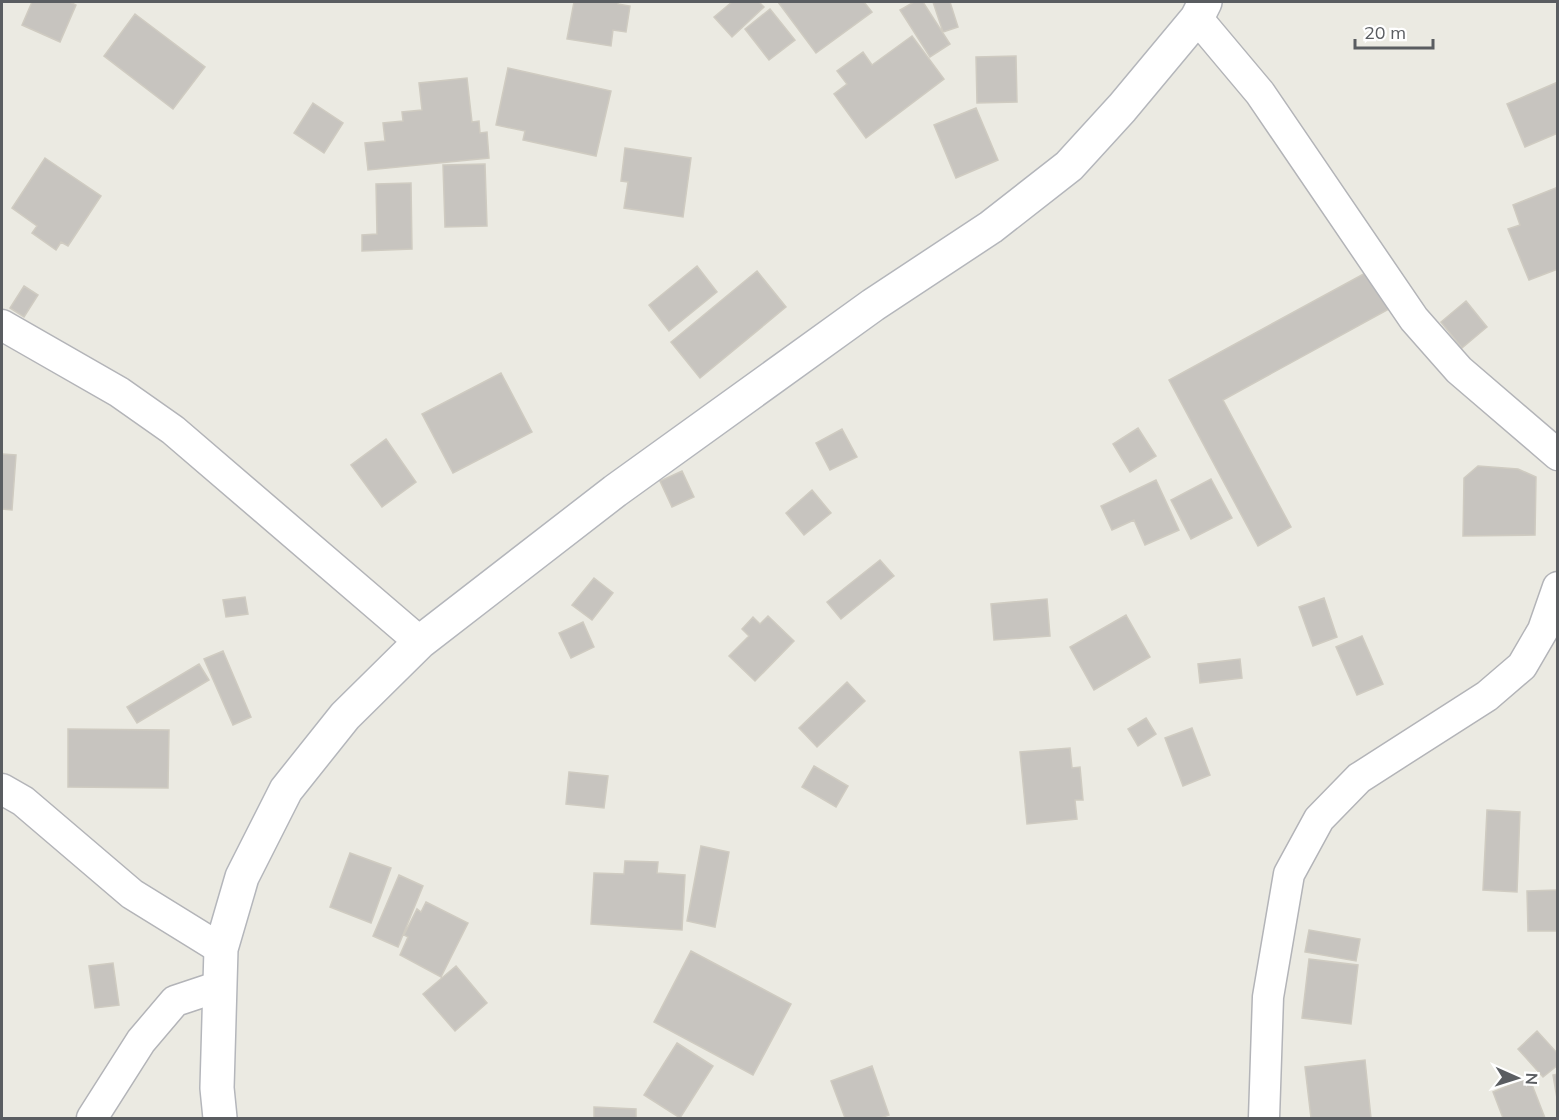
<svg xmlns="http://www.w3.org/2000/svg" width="1559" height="1120" font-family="Mulish,sans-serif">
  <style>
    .building { fill: #c7c4bf; stroke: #cfcbc1; stroke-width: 1.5 }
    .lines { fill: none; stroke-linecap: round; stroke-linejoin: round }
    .street-casing { stroke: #b3b4b8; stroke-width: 33 }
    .secondary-casing { stroke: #b4b6bb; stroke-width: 36 }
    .street { stroke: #fff; stroke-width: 30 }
    .secondary { stroke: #fff; stroke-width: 33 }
  </style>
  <rect width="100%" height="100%" fill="#ebeae2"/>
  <path class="building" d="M32,2H70L76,5L60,42L22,25Z
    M574,2H618V4L630,6L626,32L613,30L611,46L567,39Z
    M732,2H759L764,7L732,37L714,17Z
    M778,2H864L872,12L816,53Z
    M914,2H923L950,44L930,57L900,10Z
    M933,2H950L958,27L943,32Z
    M770,9L795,40L769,60L745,29Z
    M135,14L205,67L173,109L104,56Z
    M912,36L944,79L866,138L834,94L847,84L837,71L863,52L872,65Z
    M1016,56L1017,102L977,103L976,57Z
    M508,68L611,91L596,156L523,140L525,131L496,125Z
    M467,78L472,122L479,121L480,133L487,132L489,158L368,170L365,143L385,141L383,123L403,121L402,112L422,110L419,83Z
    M1558,82V133L1525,147L1507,104Z
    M313,103L343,123L324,153L294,133Z
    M976,108L998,160L956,178L934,125Z
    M625,148L691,158L683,217L624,208L628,182L621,181Z
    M45,158L101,196L68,246L61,242L56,250L32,233L37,226L12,208Z
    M485,164L487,226L445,227L443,165Z
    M411,183L412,249L362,251V235L377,234L376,184Z
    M1558,187V269L1529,280L1508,229L1520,225L1513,205Z
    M697,266L717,292L669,331L649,305Z
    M757,271L786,307L700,378L671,342Z
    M1369,271L1389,309L1223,400L1291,527L1258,546L1169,380Z
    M24,286L38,295L24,317L10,308Z
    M1466,301L1487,327L1462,348L1441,322Z
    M501,373L532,432L453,473L422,414Z
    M1138,428L1156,456L1130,472L1113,444Z
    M842,429L857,457L830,470L816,443Z
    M386,439L416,482L382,507L351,465Z
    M2,454L16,455L12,510L2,509Z
    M1478,466L1518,469L1536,477L1535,535L1463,536L1464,478Z
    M682,471L694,497L672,507L660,481Z
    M1211,479L1232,518L1191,539L1171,500Z
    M1156,480L1179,530L1145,545L1134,520L1112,530L1101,506Z
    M812,490L831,513L804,535L786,513Z
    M880,560L894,576L841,619L827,602Z
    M594,578L613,593L592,620L572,605Z
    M245,597L248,614L226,617L223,600Z
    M1324,598L1337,637L1313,646L1299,607Z
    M1047,599L1050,636L994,640L991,604Z
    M1126,615L1150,657L1094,690L1070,647Z
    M768,616L794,641L755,681L729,656L749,636L742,629L753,617L760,624Z
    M583,622L594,647L571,658L559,633Z
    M1362,636L1383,684L1357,695L1336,647Z
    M223,651L251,717L233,725L204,659Z
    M1240,659L1242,678L1200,683L1198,664Z
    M199,664L209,680L137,723L127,707Z
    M847,682L865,701L817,747L799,728Z
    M1146,718L1156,734L1138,746L1128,729Z
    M1192,728L1210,775L1183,786L1165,738Z
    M68,729L169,730L168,788L68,787Z
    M1070,748L1072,768L1080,767L1083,800H1075L1077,819L1027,824L1020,752Z
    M814,766L848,786L836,807L802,787Z
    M569,772L608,776L604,808L566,804Z
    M1487,810L1520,812L1517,892L1483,890Z
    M701,846L729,852L715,927L687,921Z
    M350,853L391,868L371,923L330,907Z
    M625,861L658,862L657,873L685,875L682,930L591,924L594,873L624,874Z
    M399,875L423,886L398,947L373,936Z
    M1558,890V931H1528L1527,891Z
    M426,902L468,923L441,977L400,955L408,937L404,935L417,909L421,912Z
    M1309,930L1360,939L1356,961L1305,952Z
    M691,951L791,1004L753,1075L654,1022Z
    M1309,959L1358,965L1351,1024L1302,1018Z
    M113,963L119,1005L95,1008L89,966Z
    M456,966L487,1003L455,1031L423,994Z
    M1537,1031L1558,1054V1065L1543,1077L1518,1049Z
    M677,1043L713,1066L680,1118L644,1095Z
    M1365,1060L1371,1118H1311L1305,1067Z
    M872,1066L889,1115L880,1118H845L831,1081Z
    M1558,1074V1104L1553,1075Z
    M1529,1077L1545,1118H1503L1493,1092Z
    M594,1107L636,1109V1118H594Z"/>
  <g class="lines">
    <defs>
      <path id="street" d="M1197,18L1260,93L1414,319L1459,370L1558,455
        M2,325L119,392L173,430L420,642
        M2,789L23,801L132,894L221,949
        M92,1118L141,1041L175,1001L220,986
        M1264,1118L1268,997L1289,874L1319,819L1359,778L1487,696L1522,666L1543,630L1558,587"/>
      <path id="secondary" d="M220,1118L217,1088L221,949L242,877L286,790L345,716L420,642L615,491L873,305L991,227L1069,166L1122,108L1197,18L1205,2"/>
    </defs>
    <use href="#street" class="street-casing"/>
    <use href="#secondary" class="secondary-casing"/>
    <use href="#street" class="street"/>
    <use href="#secondary" class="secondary"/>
  </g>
  <rect width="1559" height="1120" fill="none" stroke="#5a5d61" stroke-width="6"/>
  <g transform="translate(1517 1078) rotate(93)" stroke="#ffffff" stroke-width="4.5" paint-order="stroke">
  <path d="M0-4.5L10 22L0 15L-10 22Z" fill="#5a5d61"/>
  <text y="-9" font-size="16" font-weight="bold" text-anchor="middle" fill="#5a5d61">N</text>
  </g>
  <path d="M1355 39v9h78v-9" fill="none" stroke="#5a5d61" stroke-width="3"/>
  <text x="1364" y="39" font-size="18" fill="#5a5d61" stroke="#ffffff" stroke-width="4.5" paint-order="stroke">20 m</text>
</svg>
